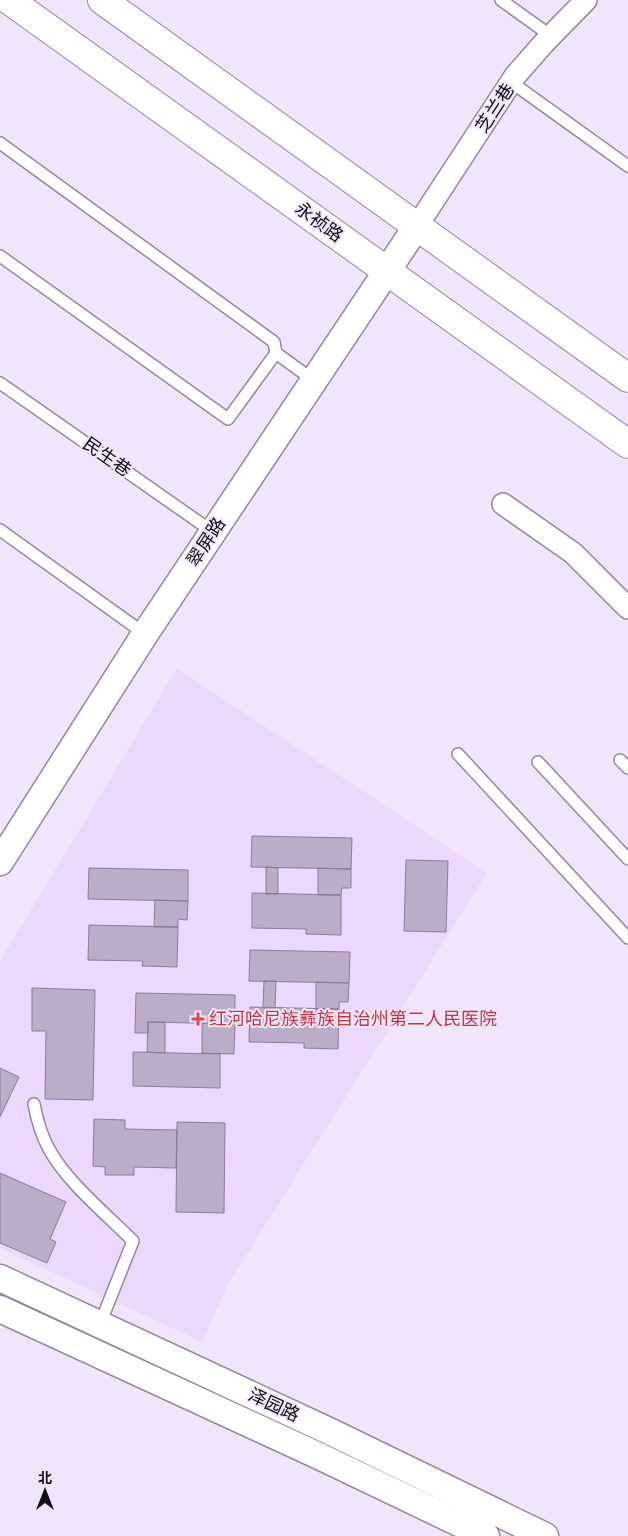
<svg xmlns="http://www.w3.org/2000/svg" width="628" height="1536" font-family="'Fira Sans','Noto Sans SC',sans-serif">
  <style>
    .built { fill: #ebd8fc }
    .building { fill: #bbacc8; stroke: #8b7c97 }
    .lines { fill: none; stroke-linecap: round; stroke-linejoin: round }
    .service-casing { stroke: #9586a1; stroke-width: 14 }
    .minor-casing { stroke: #9586a1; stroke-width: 24 }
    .tertiary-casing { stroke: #9586a1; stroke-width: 29 }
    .secondary-casing { stroke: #9586a1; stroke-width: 30 }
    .service { stroke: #fff; stroke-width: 11 }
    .minor { stroke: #fff; stroke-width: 21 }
    .tertiary { stroke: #fff; stroke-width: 26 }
    .secondary { stroke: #fff; stroke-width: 28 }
    .health-dot { fill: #e0444e; stroke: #f1e5fc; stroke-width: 2 }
    .labels { text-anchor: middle; stroke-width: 4; stroke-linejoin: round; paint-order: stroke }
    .street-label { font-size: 18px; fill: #120c16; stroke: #f1e5fc }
    .health-label { font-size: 18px; fill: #be3a42; stroke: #f1e5fc; text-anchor: start }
  </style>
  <rect width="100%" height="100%" fill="#f1e5fc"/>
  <path class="built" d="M177,668L487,873L228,1284L202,1342L0,1248V961Z"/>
  <path class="building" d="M252,836L352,838L351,869L251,867Z
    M406,860L448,861L446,932L404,931Z
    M266,867L278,868V894H266Z
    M89,868L188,870V901L88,899Z
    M318,868L351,869V888H342L341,895H318Z
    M252,893L341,895V935L306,934V929L252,928Z
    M155,900L188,901L187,920L178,919V927H154Z
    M89,925L178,927L177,967L142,966L143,961L88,960Z
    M250,950L350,952L349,983L249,981Z
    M264,981H276L275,1008H263Z
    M316,982L349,983L348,1002H339V1009H316Z
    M32,988L95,990L93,1100L45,1099L46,1031H32Z
    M136,993L235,995V1024L148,1022V1033H135Z
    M250,1007L339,1009L338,1049L304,1048V1043L249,1042Z
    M148,1022H165V1053L147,1052Z
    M202,1023L235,1024L234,1054L202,1053Z
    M133,1052L220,1054V1088L133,1086Z
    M0,1068L19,1077L0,1117Z
    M94,1119L125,1120V1129L177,1130L176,1168L134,1167V1175H105V1167L93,1166Z
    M177,1122L225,1123L224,1213L176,1212Z
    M0,1173L66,1202L50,1239L56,1242L47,1263L0,1243Z"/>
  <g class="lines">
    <defs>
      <path id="service" d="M501,0L551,36
        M511,82L628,166
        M0,143L274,342L276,353L313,380
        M0,256L228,419L276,353
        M0,383L213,532
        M0,530L145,634
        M458,754L628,938
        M620,760L628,768
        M538,762L628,859
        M34,1104C37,1120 41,1135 49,1149C66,1181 106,1214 133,1241L100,1324"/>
      <path id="minor" d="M417,226L515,76L544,43L586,0
        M503,504L573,553L628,608"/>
      <path id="tertiary" d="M0,862L145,634L417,226
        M0,1278L331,1432L545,1536
        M0,1309L319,1456L486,1536"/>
      <path id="secondary" d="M9,0L628,444
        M102,0L628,378"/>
    </defs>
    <use href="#service" class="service-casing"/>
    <use href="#minor" class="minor-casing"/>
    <use href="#tertiary" class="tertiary-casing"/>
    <use href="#secondary" class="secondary-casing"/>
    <use href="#service" class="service"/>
    <use href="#minor" class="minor"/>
    <use href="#tertiary" class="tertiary"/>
    <use href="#secondary" class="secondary"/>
  </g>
  <path class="health-dot" d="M195.5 1011.5h5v5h5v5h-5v5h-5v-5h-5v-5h5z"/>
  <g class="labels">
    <g class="street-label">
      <text transform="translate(495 108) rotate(-57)" y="6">芝兰巷</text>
      <text transform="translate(319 222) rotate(36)" y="6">永祯路</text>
      <text transform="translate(107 457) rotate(35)" y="6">民生巷</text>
      <text transform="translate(206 542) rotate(-57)" y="6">翠屏路</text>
      <text transform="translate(274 1405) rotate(25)" y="6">泽园路</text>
    </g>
    <g class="health-label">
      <text x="209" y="1025">红河哈尼族彝族自治州第二人民医院</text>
    </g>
  </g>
  <g transform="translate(45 1491)" stroke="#f1e5fc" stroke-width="4" paint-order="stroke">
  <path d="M0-4L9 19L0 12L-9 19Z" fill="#120c16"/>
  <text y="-8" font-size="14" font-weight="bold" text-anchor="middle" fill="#120c16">北</text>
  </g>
</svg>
